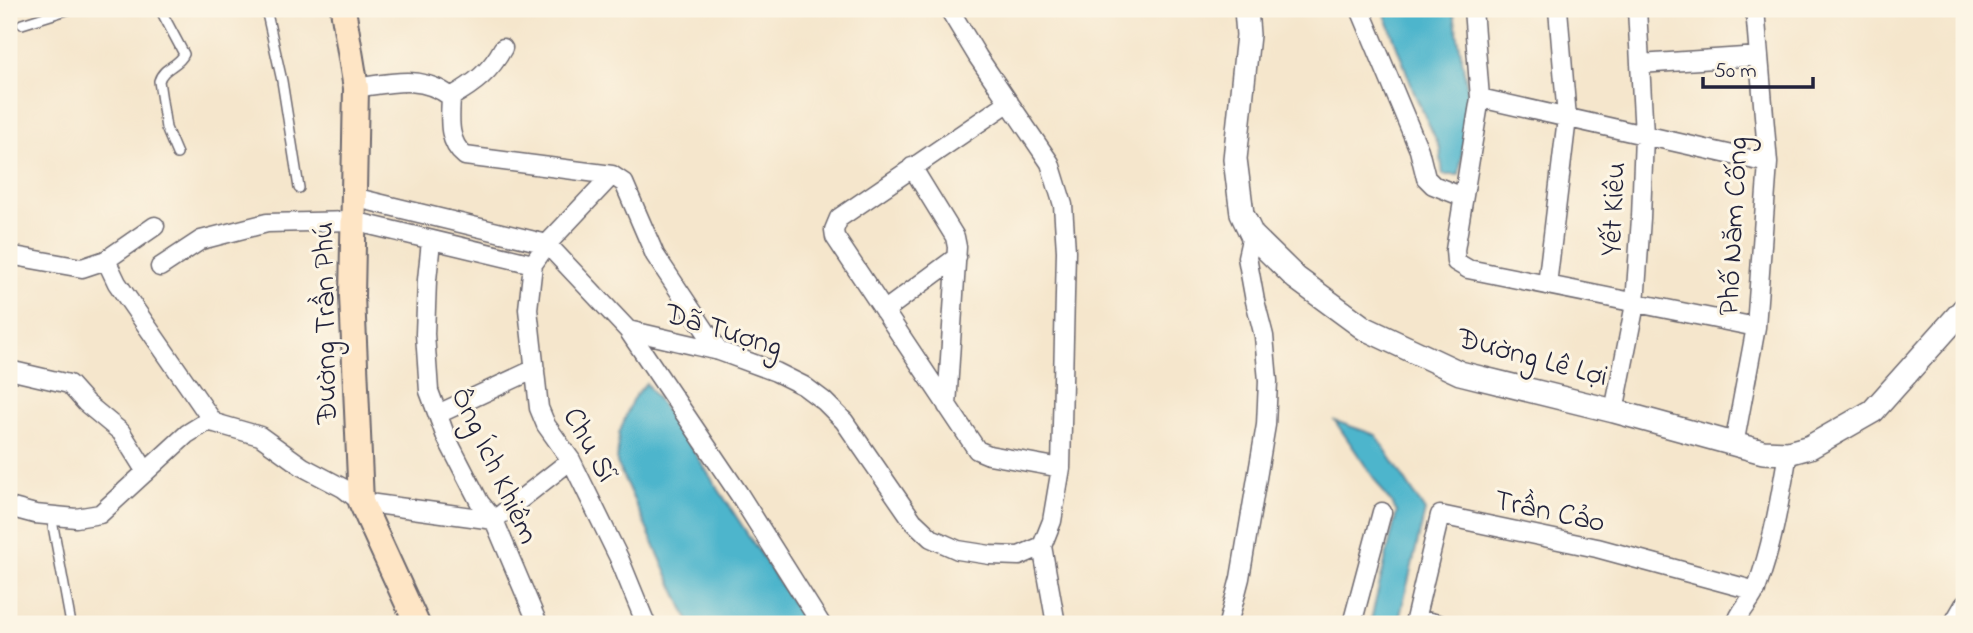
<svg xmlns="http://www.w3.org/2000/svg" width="1973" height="633" font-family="'Indie Flower',sans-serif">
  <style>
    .water { fill: #4eb5cc; stroke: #386c84; stroke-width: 2 }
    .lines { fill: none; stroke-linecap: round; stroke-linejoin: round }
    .service-casing { stroke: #6c676e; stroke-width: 12 }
    .minor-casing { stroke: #6c676e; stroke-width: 21 }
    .tertiary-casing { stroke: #6c676e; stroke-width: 26 }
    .secondary-casing { stroke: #6c676e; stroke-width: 28 }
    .service { stroke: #fff; stroke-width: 9 }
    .minor { stroke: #fff; stroke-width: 18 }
    .tertiary { stroke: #fff; stroke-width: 23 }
    .secondary { stroke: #fee5c5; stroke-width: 24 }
    .labels { text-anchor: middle; stroke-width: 6; stroke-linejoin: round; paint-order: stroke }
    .street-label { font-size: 30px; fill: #22223b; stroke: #fcf5e5 }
  </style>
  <rect width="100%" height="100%" fill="#fcf5e5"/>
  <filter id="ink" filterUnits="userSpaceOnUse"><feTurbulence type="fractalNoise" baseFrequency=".0143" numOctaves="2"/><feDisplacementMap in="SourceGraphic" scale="14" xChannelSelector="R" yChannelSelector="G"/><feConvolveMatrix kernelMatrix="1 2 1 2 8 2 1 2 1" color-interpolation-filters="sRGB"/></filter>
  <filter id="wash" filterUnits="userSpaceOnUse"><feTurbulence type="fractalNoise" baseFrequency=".00686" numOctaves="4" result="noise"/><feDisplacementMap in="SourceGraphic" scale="28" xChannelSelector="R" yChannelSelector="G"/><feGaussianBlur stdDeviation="1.57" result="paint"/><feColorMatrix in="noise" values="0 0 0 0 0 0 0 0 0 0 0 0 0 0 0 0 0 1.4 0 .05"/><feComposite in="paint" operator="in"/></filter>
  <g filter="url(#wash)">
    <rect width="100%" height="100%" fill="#f5e6cc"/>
    <path class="water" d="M1383,9H1453L1469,98L1459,175H1443L1440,148L1416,97Z
      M646,383L689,444L806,624H690L617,463L619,434L632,400Z
      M1335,421L1376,435L1425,511L1398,624H1370L1397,512Z"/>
  </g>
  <g filter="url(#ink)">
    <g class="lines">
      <defs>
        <path id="service" d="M160,9L184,54C179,66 163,67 159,81L166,128L177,154
          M266,9L282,81L299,188
          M22,24L70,9
          M51,515L71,624"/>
        <path id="minor" d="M949,9L978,57L1050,163L1063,205L1066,251L1061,468L1052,521L1042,546L1056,624
          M1360,9L1419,150L1426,178L1433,185L1463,197
          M1473,9L1480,98L1455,250L1456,262L1468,269L1756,327
          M1640,64L1759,56
          M356,88C391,83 422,74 451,97C450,118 447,142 465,156L612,175L624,183L655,255L719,351
          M451,97C474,84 491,71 503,48
          M1480,98L1768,163
          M1009,102L839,218L834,230L835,237L977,450L989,455L1061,468
          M912,167L955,237L957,247L947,406
          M612,175L547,244L533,264L528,309L539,408L546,425L571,460L619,558L646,624
          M353,197L547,244L628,330L719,351L776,372L804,386L824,401L844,421L913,521L931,538L958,550L990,555L1019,556L1042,546
          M431,241L427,280L425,334L429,391L446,437L480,503L494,520L538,624
          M9,255L82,268L106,260L155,226
          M106,260L117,283L214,423
          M160,267L201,240L267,223L353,221L533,264
          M1547,285L1567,118L1558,9
          M884,311L957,257
          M628,330L739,494L821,624
          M9,370L69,384L86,403L121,432L146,472
          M1614,411L1635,304L1641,218L1644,135L1637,9
          M438,414L535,369
          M1734,445L1756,327L1768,163L1755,9
          M9,507L35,514L76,518L100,514L187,434L208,421L260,436L303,467L343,488L361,502L494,520L571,460
          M1416,619L1439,624
          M1228,624L1240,578L1266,425L1268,381L1264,336L1255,301L1247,257L1252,235
          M1352,624L1382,512
          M1414,624L1440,515L1597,548L1756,591
          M1736,624C1740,610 1752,601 1757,587C1773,544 1780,498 1788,453
          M1953,624L1964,605"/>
        <path id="tertiary" d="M1246,9L1248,35L1235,159L1242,214L1252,235L1296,278L1364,328L1460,373L1614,411L1763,452L1788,453L1810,447L1873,411L1964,309"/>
        <path id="secondary" d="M343,9L356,88L352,296L361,502L417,624"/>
      </defs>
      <use href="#service" class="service-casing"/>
      <use href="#minor" class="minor-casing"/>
      <use href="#tertiary" class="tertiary-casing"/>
      <use href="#secondary" class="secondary-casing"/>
      <use href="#service" class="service"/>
      <use href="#minor" class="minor"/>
      <use href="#tertiary" class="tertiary"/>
      <use href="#secondary" class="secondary"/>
    </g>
  </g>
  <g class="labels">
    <g class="street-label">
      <text transform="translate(1612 209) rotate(-87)" y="10">Yết Kiêu</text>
      <text transform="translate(1732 226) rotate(-87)" y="10">Phố Năm Cống</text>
      <text transform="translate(324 323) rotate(-91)" y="10">Đường Trần Phú</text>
      <text transform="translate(724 329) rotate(17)" y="10">Dã Tượng</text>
      <text transform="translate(1533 356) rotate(15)" y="10">Đường Lê Lợi</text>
      <text transform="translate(591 444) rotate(61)" y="10">Chu Sĩ</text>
      <text transform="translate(496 465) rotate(65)" y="10">Ông Ích Khiêm</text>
      <text transform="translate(1550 510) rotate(12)" y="10">Trần Cảo</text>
    </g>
  </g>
  <rect width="1973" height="633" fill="none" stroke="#fcf5e5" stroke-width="35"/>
  <path d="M1703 77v10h110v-10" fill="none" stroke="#22223b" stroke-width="3.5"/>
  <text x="1714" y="77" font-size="21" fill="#22223b" stroke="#fcf5e5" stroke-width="5" paint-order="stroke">50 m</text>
</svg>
